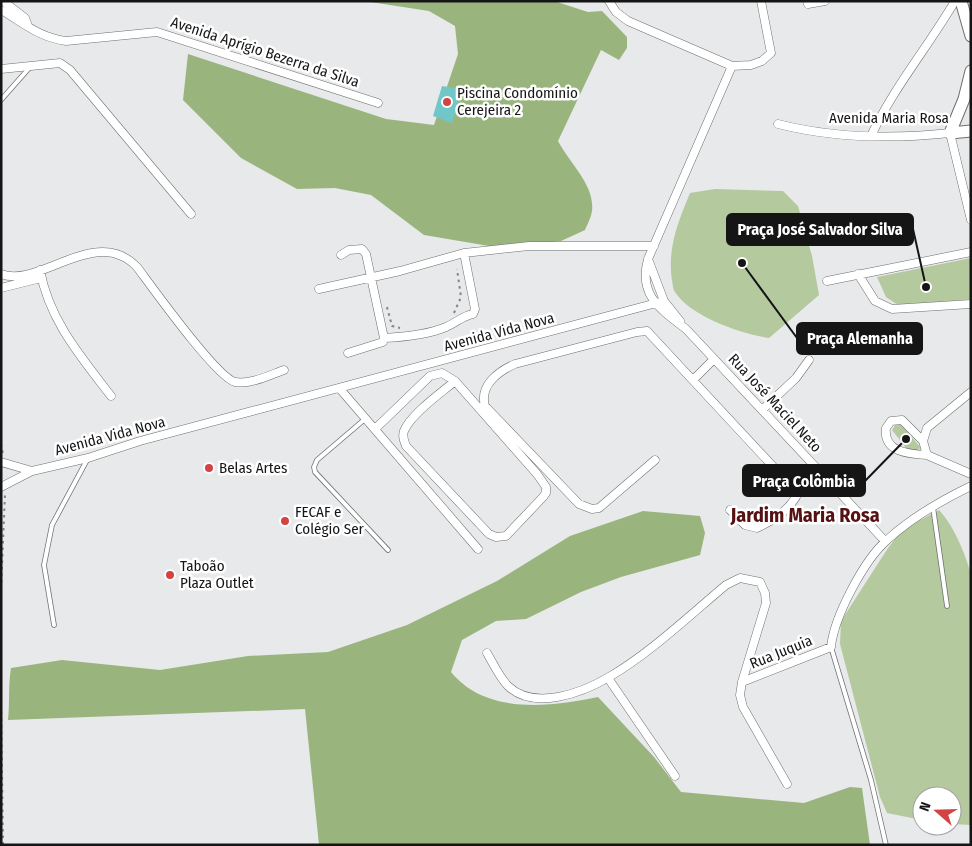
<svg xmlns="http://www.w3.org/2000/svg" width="972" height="846" font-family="'Fira Sans Condensed',sans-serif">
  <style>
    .green { fill: #b4c99e }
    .forest { fill: #99b57d }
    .water { fill: #71c7c8 }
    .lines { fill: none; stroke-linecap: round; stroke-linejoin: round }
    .lane-casing { stroke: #6e6f70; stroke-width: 5.5 }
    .street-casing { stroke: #6e6f70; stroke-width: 9 }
    .secondary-casing { stroke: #6e6f70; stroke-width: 13 }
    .path { stroke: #828384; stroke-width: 2; stroke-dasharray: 2.5 4; stroke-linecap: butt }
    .lane { stroke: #fff; stroke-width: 4 }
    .street { stroke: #fff; stroke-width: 8 }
    .secondary { stroke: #fff; stroke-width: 11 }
    .poi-dot { fill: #d24344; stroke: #fff; stroke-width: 2 }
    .labels { text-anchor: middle; stroke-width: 5; stroke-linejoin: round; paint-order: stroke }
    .street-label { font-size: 15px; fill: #151516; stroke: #fff }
    .poi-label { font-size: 15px; fill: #151516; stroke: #fff; text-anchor: start }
    .district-label { font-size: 20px; font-weight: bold; fill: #561113; stroke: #fff }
    .leader { fill: none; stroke: #151516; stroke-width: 2 }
    .callout-dot { fill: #151516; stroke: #fff; stroke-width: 2 }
    .callout { fill: #151516; stroke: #151516; stroke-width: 2 }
    .callout-label { font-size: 16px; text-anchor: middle; font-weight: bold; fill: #fff }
  </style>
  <rect width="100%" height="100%" fill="#e7e9ea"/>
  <path class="green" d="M715,189L783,191L798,206L812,256L819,295L769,338C742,334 691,317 675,292C673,290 673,285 672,281C667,249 678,222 690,193Z
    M971,258V299L901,307L886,297L877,277Z
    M898,421L921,448L910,453L892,430Z
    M939,510C954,526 965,553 971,574V825L952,824V796H922V820L887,813L880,797L840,644L841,621L888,548L902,530Z"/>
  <path class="forest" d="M364,1H554L588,12L602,11L627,37V48L619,60L601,50L558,141C570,164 595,185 592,211C591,218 587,225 585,230L561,241L501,248L424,235L371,195L335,188L297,189L241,158L183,100L188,54L386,119L434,125L458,54L455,26L429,11Z
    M643,511L700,516L705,533L700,555L621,577L581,592L526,619L496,621L462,640L451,672C486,715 550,707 598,697L654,757L681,792L804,803L850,787L862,788L870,845H319L305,709L8,720C10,702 8,686 11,668L62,660L160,670L248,656L328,652L407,625L497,581L570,536Z"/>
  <path class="water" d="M442,86L462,89L452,123L433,116Z"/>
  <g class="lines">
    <defs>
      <path id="lane" d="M1,100L31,66
        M365,419L317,460L314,467L315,472L388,550
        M933,507L947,606
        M54,625L44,565L52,525L87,460
        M831,647L871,780L886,845"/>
      <path id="street" d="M3,1L25,18L28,26
        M609,1L616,12L628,21L732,66L751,65L762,61L771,53L761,1
        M808,4L825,1
        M1,10C24,23 38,37 66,41L157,32L378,103
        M732,66L648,259C638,295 660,309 686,329L885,541
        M1,69L60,63L70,70L191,214
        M778,124C833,138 894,139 950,133L971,220
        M871,136C894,87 928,47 955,1
        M341,255L349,250L362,249L366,254L384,338L383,342L348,353
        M648,259L664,301L680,321
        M40,270C49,320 81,357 111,396
        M1,274C39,289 96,224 137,267C152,287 216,377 235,382C250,385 270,375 284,370
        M858,274L875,301L892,309L971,304
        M827,281L971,252
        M1,288L41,278
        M319,289L400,271L464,253L529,246H654
        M384,338C405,337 427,335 446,327C456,323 462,316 473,314L475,309L464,253
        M693,380L714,359
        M340,389L478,549
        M971,392L927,428L923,441L927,455L971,474
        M762,410L796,378L809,360
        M375,429L430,376L442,373L455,381L537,474L546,487V493L543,497L506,536L496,537L489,534L406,446C404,441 402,436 404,431C411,414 441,393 455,381
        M923,441L902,420L891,421L886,428C883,452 908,454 927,455
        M655,460L599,508L592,509L579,504L485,406C479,385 499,371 515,364L637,332L647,331L794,489L796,497C786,513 773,520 757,528L745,525L730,510
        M1,462L32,471
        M1,487L32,471L88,458L140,441L664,301
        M487,653C493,663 499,677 508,686C534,711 582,693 609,677C649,654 690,615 726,585L740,578L760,582L765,593L766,603L742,682L740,695L743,707L787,784
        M608,678L675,776
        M742,682L831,647C834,617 864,560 887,540C911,518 942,500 971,486"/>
      <path id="secondary" d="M961,1L971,36
        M950,133L964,99L971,71
        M950,133L971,131"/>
    </defs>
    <use href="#lane" class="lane-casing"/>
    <use href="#street" class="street-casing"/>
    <use href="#secondary" class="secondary-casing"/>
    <path class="path" d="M387,307L392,326L400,328
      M454,313L461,297L457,269
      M1,444L3,454
      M1,589L5,494
      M1,699L3,845"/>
    <use href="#lane" class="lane"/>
    <use href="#street" class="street"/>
    <use href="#secondary" class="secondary"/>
  </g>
  <g class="poi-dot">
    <circle cx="447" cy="102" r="5"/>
    <circle cx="209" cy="468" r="5"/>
    <circle cx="285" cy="521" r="5"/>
    <circle cx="170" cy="575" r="5"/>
  </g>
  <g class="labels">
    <g class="street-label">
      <text transform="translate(265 52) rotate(18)" y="5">Avenida Aprígio Bezerra da Silva</text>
      <text x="889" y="123">Avenida Maria Rosa</text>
      <text transform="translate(499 332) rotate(-15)" y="5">Avenida Vida Nova</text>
      <text transform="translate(775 403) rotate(47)" y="5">Rua José Maciel Neto</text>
      <text transform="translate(110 436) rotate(-15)" y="5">Avenida Vida Nova</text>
      <text transform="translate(781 652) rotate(-22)" y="5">Rua Juquia</text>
    </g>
    <g class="poi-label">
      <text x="457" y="98">Piscina Condomínio<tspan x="457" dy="17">Cerejeira 2</tspan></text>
      <text x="219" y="473">Belas Artes</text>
      <text x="295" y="517">FECAF e<tspan x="295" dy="17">Colégio Ser</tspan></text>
      <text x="180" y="571">Taboão<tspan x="180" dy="17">Plaza Outlet</tspan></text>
    </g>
    <g class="district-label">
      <text x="805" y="522">Jardim Maria Rosa</text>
    </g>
  </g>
  <path class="leader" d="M926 287L913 229M742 263L797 338M906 439L865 481"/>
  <g class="callout-dot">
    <circle cx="926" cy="287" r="5"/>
    <circle cx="742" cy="263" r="5"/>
    <circle cx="906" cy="439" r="5"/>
  </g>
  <g class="callout">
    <rect x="727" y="214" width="186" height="31" rx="5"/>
    <rect x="797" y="323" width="125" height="31" rx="5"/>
    <rect x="743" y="465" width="122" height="31" rx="5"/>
  </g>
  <g class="callout-label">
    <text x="820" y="235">Praça José Salvador Silva</text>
    <text x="860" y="344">Praça Alemanha</text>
    <text x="804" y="487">Praça Colômbia</text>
  </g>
  <rect width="972" height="846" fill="none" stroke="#151516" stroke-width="5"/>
  <g transform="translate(937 811) rotate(290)"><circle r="24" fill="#ffffff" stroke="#a1a1a2"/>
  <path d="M0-4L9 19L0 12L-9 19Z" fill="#d24344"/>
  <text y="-8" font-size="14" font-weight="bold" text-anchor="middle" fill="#151516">N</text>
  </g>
</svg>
